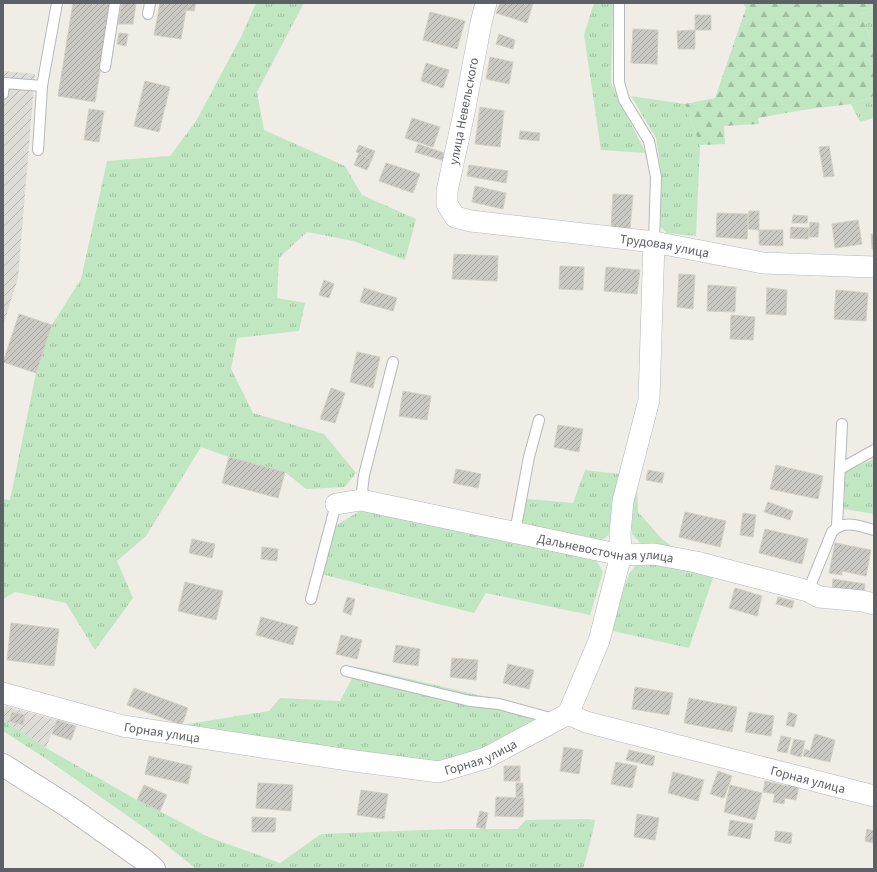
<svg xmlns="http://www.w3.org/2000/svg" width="877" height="872" font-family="'Source Sans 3',sans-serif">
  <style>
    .industrial { fill: url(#industrial-furrows) }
    .grass { fill: url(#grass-tufts) }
    .forest { fill: url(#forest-firs) }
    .building { fill: url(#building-hatch); stroke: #d4cfc3 }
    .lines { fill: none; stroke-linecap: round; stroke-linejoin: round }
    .lane-casing { stroke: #b5b7bc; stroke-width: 12 }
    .street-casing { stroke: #b5b7bc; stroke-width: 22 }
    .secondary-casing { stroke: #b6b9bf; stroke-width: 24 }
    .lane { stroke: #fff; stroke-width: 10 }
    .street { stroke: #fff; stroke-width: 21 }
    .secondary { stroke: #fff; stroke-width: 22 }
    .labels { text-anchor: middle; stroke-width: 4; stroke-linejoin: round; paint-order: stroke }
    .street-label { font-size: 13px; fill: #5d6066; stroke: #fff }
  </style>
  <defs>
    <pattern id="industrial-furrows" width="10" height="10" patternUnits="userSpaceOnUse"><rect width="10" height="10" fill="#dedcd7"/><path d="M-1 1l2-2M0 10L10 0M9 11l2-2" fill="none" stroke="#b7b6b2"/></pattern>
    <pattern id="grass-tufts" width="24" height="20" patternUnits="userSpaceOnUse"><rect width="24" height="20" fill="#c1e7c2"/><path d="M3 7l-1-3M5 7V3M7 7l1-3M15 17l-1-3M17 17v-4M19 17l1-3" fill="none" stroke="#a0bfa1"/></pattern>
    <pattern id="forest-firs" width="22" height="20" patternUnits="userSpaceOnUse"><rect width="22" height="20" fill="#c1e7c2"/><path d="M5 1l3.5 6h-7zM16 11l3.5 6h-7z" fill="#a0bfa1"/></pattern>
    <pattern id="building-hatch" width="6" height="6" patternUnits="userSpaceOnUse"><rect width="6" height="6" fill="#cac8c2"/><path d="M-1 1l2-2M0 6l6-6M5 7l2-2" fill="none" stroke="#a7a6a1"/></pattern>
  </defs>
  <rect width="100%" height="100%" fill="#efede5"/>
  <path class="industrial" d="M3,71L35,74L18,278L3,326Z
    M5,706L57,720L46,748L3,720Z"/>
  <path class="grass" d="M256,3H304L257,92L264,130L345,166L362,195L416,219L405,260L353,241L307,232L279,258L277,298L305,303L299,331L237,338L231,369L253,413L324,434L356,473L345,487L306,489L285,472L229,457L201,447L146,536L117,561L133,598L95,650L66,603L15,592L3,599V499L10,500L36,373L52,325L81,279L107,161L170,156L196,121L241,37Z
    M594,3H613L611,82L620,103L646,153L601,150L584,35Z
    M874,11V47L860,14Z
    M631,96L685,104L700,145L696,236L667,233L660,226L662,178L656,138Z
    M874,96V118L860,122L851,104Z
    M874,459V514L844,509L845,471Z
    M585,470L620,474L610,534L600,542L512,520L517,498L573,503Z
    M637,488L638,512L662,539L677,550L642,545L632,534L630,513Z
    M363,509L595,558L603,572L590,615L486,593L474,613L313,572L322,534Z
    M638,563L687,567L713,578L689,648L609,630L629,574Z
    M358,667L538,709L532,723L476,751L430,763L182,725L269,711L280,698L340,701Z
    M3,720L46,748L137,800L160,811L206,836L280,863L321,834L452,829H517L526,820L589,819L595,820L592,835L583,869H196L149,831L48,760L3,731Z"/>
  <path class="forest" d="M743,3H874V11L860,14L874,47V96L851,104L809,109L758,118L759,124L724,126L725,144L700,145L685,104L715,98L746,8Z"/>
  <path class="building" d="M73,3H111L95,102L58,96Z
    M122,3H136L133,24H118Z
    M160,3H196L194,11L186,10L181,39L154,35Z
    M500,3H533L527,23L496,13Z
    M430,12L465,21L457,49L423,40Z
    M695,15H711V30H695Z
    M633,29L658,30L657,64L631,63Z
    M695,30V49H678L677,31Z
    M119,33L128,34L126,46L117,44Z
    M499,34L515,40L513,49L496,44Z
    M490,57L513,62L509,84L486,79Z
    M426,63L449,70L443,88L421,81Z
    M145,81L170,87L159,132L134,126Z
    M480,107L504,111L500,147L475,144Z
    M89,109L104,111L99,142L84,140Z
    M412,118L440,127L433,147L405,138Z
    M520,131L540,133L539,141L519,139Z
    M418,144L447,154L445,161L415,152Z
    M359,145L375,151L372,159L356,152Z
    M829,146L834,176L824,177L819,147Z
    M359,153L372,159L367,170L354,165Z
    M386,163L420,174L413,193L379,181Z
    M469,165L508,171L506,183L467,176Z
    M475,186L506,193L503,209L472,202Z
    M613,194L633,195L630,229L611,228Z
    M749,211H759V230L748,229Z
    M717,213L748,214L747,239L716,237Z
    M793,215L808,216L807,223H792Z
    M858,220L862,244L835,248L832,224Z
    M810,222L819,223L818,237H809Z
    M791,227L809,228L808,239L790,238Z
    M759,230H783V246L759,245Z
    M871,234H874V249H872Z
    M454,254L498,256L497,281L452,279Z
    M560,266L584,267L583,290L559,289Z
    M606,267L640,270L637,294L604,291Z
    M679,274L695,275L693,309L677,307Z
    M324,280L334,284L329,298L319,295Z
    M708,285L736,287L735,312L707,311Z
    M364,288L397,298L393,311L360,302Z
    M767,288L787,290L786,315L766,314Z
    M836,290L868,293L866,321L834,319Z
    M19,314L52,325L36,373L3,362Z
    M731,315L755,317L753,340L730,339Z
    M357,352L380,357L373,388L350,382Z
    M331,388L345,393L335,423L320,419Z
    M403,391L431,396L427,420L399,416Z
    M558,425L583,429L579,452L554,447Z
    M229,457L285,472L278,498L222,483Z
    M776,465L823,476L818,499L770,489Z
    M456,469L481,474L478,488L453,483Z
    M648,470L664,473L662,483L646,480Z
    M768,502L793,511L790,520L764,512Z
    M685,512L726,521L720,547L679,537Z
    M743,513L756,515L753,537L740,535Z
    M765,529L808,539L802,564L759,553Z
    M192,539L215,544L212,558L189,553Z
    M835,543L871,550L866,576L842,571V575L829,573Z
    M262,547L278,549L277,561L261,559Z
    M833,579L865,584L864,595L832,591Z
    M185,582L223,591L216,620L178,611Z
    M735,588L762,596L757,616L729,608Z
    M347,597L355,599L351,615L343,612Z
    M778,597L794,601L792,608L776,604Z
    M261,617L298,627L293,645L256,635Z
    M11,623L59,629L54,666L7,660Z
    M341,635L362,640L357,659L336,654Z
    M396,645L420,649L418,666L393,662Z
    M452,658L478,660L476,680L450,677Z
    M508,664L534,670L529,689L503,683Z
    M635,687L673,693L669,715L632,709Z
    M134,688L188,708L182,725L127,705Z
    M689,698L737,707L732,732L684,723Z
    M12,712L25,715L23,725L9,721Z
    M749,712L774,716L771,736L745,732Z
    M789,712L797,715L794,727L786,725Z
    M57,720L76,726L71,740L52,734Z
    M815,734L835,740L830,762L803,756L805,749L810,751Z
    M781,736L791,738L787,753L777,751Z
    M794,739L805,741L801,757L790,754Z
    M564,747L583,750L579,774L560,771Z
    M629,750L655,756L653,766L626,760Z
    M149,756L192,766L188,784L145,774Z
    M616,762L637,766L632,788L611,784Z
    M504,766H520V781H504Z
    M718,771L732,776L724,798L710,794Z
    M673,772L704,780L698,801L668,793Z
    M765,781L788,786V784L799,786L796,800L785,798L784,804L773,802L775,794L763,792Z
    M258,783L293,785L291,811L256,808Z
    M516,783H523V797H516Z
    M144,785L167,795L160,811L137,800Z
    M730,785L762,793L755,820L724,812Z
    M361,790L388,794L384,819L357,815Z
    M496,797L524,798L523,817L495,816Z
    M480,811L488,813L485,829L476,827Z
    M637,814L659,818L655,840L634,837Z
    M252,817L276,818L275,832H252Z
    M730,820L753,824L750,839L728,835Z
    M867,829L874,831V843L865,841Z
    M776,831L792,833L791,844L774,841Z"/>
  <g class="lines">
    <defs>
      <path id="lane" d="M619,3V82L624,100L649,141L656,177L654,242
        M148,14L150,3
        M105,67L115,3
        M3,94L4,83L42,86
        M38,150L42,86L57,3
        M840,469L874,450
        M361,500L364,475L393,362
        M837,526L842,424
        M515,532L529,457L539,420
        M808,591L832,532C844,519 859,526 874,530
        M311,599L336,504
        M346,671L470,701L499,704L554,719"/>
      <g id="street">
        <path id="s1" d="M486,3L481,23L464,113L447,191V204L455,217L471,221L654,242L763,263L874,267"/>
        <path id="s2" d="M336,504L361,500L621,555L654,554L696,562L808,591L819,597L862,601L874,604"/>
        <path id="s3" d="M3,693L123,726L355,761L439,772L486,758L568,714"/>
        <path d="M568,714L599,641L621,555L620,533L623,501L649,400L654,242"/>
        <path id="s4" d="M568,714L586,722L874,796"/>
      </g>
      <path id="secondary" d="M3,765L69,807L144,860L154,869"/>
    </defs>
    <use href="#lane" class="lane-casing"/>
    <use href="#street" class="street-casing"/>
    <use href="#secondary" class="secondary-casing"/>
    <use href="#lane" class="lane"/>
    <use href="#street" class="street"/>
    <use href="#secondary" class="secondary"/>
  </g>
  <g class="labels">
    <g class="street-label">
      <text transform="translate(463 111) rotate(-79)" y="5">улица Невельского</text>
      <text dy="5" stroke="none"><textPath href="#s1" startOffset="432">Трудовая улица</textPath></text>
      <text dy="5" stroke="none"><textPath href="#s2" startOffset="275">Дальневосточная улица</textPath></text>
      <text dy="5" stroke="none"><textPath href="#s3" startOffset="164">Горная улица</textPath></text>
      <text dy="5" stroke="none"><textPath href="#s3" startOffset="488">Горная улица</textPath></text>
      <text dy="5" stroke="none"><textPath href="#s4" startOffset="249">Горная улица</textPath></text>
    </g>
  </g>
  <rect width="877" height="872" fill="none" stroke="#5d6066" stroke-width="8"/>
</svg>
